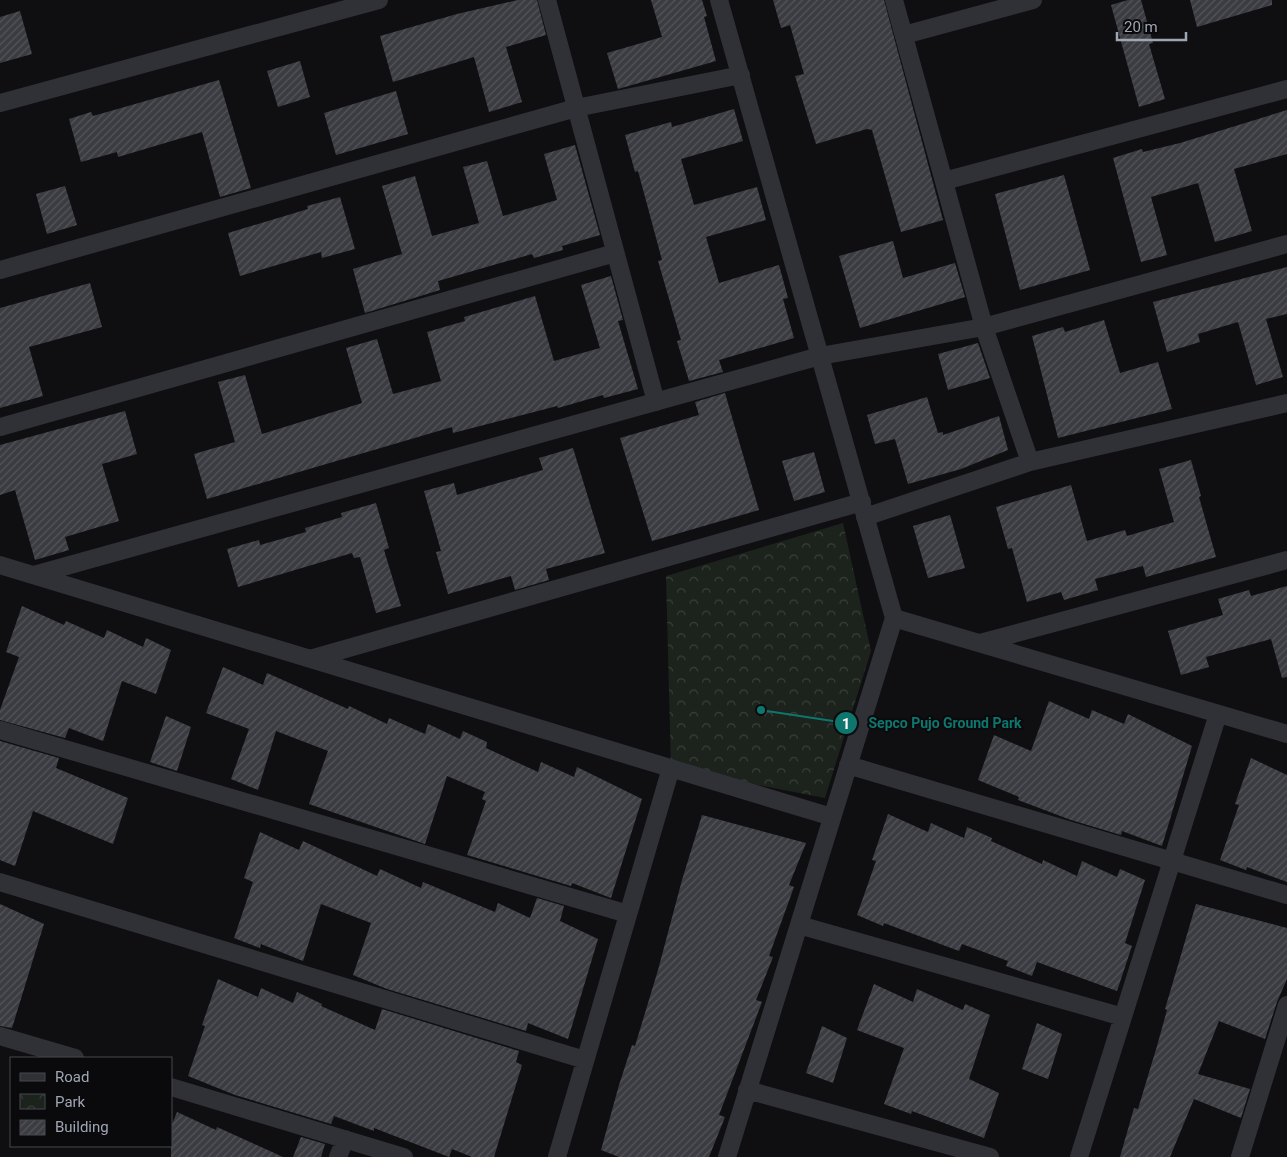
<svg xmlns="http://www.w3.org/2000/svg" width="1287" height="1157" font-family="Roboto,sans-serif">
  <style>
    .park { fill: url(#park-crowns) }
    .building { fill: url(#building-hatch) }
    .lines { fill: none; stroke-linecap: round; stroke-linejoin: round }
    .street { stroke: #303136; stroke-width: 18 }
    .leader { fill: none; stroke: #0f766e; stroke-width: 2 }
    .callout-dot { fill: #0f766e; stroke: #0a0a0c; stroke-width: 2 }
    .mark-label { font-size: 15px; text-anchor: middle; font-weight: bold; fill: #fff }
    .callout-label { font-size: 14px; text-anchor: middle; font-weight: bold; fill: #0f766e; stroke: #0a0a0c; stroke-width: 4; stroke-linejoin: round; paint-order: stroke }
  </style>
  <defs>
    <pattern id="park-crowns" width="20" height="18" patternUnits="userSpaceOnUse" patternTransform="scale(1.25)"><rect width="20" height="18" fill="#1b231c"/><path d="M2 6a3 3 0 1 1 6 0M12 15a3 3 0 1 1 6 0" fill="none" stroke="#39403b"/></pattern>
    <pattern id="building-hatch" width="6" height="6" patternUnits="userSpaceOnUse" patternTransform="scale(1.25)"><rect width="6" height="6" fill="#3b3c41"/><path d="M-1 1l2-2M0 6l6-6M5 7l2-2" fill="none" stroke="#54555a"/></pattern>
  </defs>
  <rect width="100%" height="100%" fill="#0f0f11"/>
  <path class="park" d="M843,523L871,651L825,798L671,768L666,576Z"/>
  <path class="building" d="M518,0H537L546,35L506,47L522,102L489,112L474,57L393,82L380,36L457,14Z
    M651,0H702L707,16L704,17L716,61L618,89L607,53L662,37Z
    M773,0H884L943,220L901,232L872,130L867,129L816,144L795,76L804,74L790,25L781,28Z
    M1128,0H1141L1153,43L1149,44L1165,99L1139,107L1111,5Z
    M1190,0H1272V5L1197,27Z
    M20,11L32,54L0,63V17Z
    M300,61L310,97L278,107L267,71Z
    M219,80L251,188L220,197L202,132L118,157L117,152L81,162L69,119L91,112L93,116Z
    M396,91L408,134L336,155L324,113Z
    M734,109L743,141L681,159L694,205L757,187L766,220L706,237L719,283L779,265L788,298L783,299L794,338L719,360L723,372L689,381L677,341L681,340L658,261L662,260L638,171L635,172L625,135L671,122L672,127Z
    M1287,110V154L1234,169L1252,231L1215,242L1198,183L1151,197L1167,255L1141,262L1113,158L1142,149L1143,152L1180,143Z
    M575,145L600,235L562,246L563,250L534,258L532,254L438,281L440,290L365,313L353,269L402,254L382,186L415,176L432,236L479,223L463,167L487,161L503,216L557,200L544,154Z
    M1064,175L1090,270L1020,290L995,194Z
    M65,186L77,225L47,234L36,194Z
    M340,197L355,249L322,258L321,252L240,276L228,233L308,209L307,206Z
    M893,241L903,278L955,263L965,297L860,328L839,256Z
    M1287,267V314L1266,319L1283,377L1256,385L1238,322L1198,334L1200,342L1167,352L1153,302Z
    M611,276L623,320L618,321L638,389L604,398L603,395L558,408L557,406L453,433L452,427L207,499L194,454L235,442L218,382L245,375L262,434L362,403L346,348L377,339L393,394L441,381L427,332L465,321L464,317L535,296L554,361L600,348L581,285Z
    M90,283L102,327L29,347L43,396L0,408V308Z
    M1104,320L1120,373L1158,362L1172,409L1058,438L1032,336L1063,327L1065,332Z
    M978,343L990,378L948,390L938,354Z
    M725,393L759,510L652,541L620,438L699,415L695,402Z
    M927,397L938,433L943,432V435L999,416L1008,450L961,469L908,484L895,439L875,444L867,415Z
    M125,411L137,454L102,464L119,521L65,537L69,550L35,560L15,490L0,495V445Z
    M573,448L605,553L546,569L549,580L515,590L511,576L448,594L436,552L441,551L424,491L454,483L457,495L543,470L539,458Z
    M814,452L825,492L794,501L782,461Z
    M1191,460L1201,496L1199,497L1216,557L1146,577L1143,566L1095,579L1098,590L1064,600L1061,592L1027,602L1012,548L1008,549L996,507L1071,485L1087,541L1125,530L1127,536L1174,522L1159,469Z
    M376,503L389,548L384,550L401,606L376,613L360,557L354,558L352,553L238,587L227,549L259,540L260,545L306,532L305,528L342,517L341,513Z
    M950,515L965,568L928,578L913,526Z
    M1287,586V677L1282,678L1271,639L1206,657L1209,667L1181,675L1168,631L1223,615L1218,599L1249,590L1251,596Z
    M22,606L64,625L66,621L104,638L107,630L143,647L146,638L171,650L156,694L122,681L103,741L69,728L65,738L0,720V710L19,657L6,652Z
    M223,667L263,685L267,673L348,709L349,706L387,724L389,718L425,734L428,724L460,739L463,731L487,742L486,748L538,772L541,762L574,777L577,767L642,799L611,898L572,883L571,886L467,855L486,801L482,799L485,792L447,776L425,844L309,804L328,751L276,731L258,790L231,779L249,729L206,713Z
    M1049,701L1089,719L1092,710L1124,724L1128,714L1192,746L1162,846L1122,831L1121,835L1071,820L1018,800L1019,797L978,780L994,735L1031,751Z
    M166,716L191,727L177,771L150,762Z
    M0,741L59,758L56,768L128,798L113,844L33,811L15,866L0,860Z
    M1251,758L1287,775V882L1247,867L1246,870L1220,860L1239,805L1235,804Z
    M888,814L928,832L931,823L964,838L967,827L992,838L991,841L1042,864L1043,860L1077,876L1082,861L1117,877L1120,869L1145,880L1125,943L1132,946L1117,991L1037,962L1032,976L1006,966L1008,961L962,944L959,951L884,923L883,926L857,915L876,861L872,860Z
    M702,815L806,843L789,885L794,887L769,956L773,957L756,1000L762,1002L719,1115L725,1117L709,1157H619L601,1150L619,1085L632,1045L635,1046L658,970L682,880Z
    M260,832L299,850L303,841L377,876L380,869L421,888L423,882L495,912L498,903L530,918L537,898L564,906L560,921L598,939L568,1039L528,1023L526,1031L387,989L353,975L371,923L321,904L303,961L261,944L260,948L234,938L253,882L244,878Z
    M0,904L44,924L12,1028L0,1026Z
    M1196,904L1287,928V979L1277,1002L1265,1039L1219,1021L1198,1074L1250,1089L1241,1118L1194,1099L1170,1157H1120L1134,1108L1138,1109L1157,1046L1167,1010L1165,1009Z
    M218,979L258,997L261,988L293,1003L297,992L322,1004L321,1006L375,1030L382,1009L519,1051L516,1062L522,1065L494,1157H472L452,1149L449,1157L374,1128V1131L334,1116L331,1124L235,1095L188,1076L205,1026L202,1025Z
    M874,984L913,1002L917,989L963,1010L965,1004L990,1015L969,1079L999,1093L984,1138L912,1111L911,1114L884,1104L904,1048L857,1030Z
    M1037,1023L1062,1034L1048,1079L1022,1069Z
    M822,1026L847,1038L833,1083L806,1073Z
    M177,1112L216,1130L217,1127L283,1157H171V1127Z
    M301,1137L325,1144L321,1157H293Z"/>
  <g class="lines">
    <path class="street" d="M547,0L656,402
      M719,0L894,618L727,1157
      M894,0L984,327L1030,462
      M904,35L1033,0
      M0,103L379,0
      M944,181L1287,89
      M0,270L576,108L741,75
      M0,427L615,253
      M865,517L1030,462L1287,403
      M0,565L832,817
      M34,575L820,356L984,327L1287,244
      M894,618L1287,734
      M980,643L1287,560
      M310,659L862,502
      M0,730L628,914
      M848,765L1287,895
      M0,882L585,1060
      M799,925L1123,1017
      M0,1036L75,1058
      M171,1087L404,1157
      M747,1090L990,1157
      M338,1157L345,1139
      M557,1157L671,768
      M1079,1157L1218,714
      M1240,1157L1287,1005"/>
  </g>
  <path class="leader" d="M761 710L846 723"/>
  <g class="callout-dot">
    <circle cx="761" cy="710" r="5"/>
    <circle cx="846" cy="723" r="12"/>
  </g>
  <g class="mark-label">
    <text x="846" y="729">1</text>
  </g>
  <g class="callout-label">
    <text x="945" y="728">Sepco Pujo Ground Park</text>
  </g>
  <rect x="10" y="1057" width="162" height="90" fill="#0a0a0c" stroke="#46484f"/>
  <rect x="20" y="1073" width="25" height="8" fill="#303136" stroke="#46484f"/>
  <text x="55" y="1082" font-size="15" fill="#9fa6b3">Road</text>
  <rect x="20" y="1094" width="25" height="15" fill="url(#park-crowns)" stroke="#46484f"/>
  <text x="55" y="1107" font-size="15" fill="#9fa6b3">Park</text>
  <rect x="20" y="1120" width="25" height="15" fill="url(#building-hatch)" stroke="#46484f"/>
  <text x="55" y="1132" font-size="15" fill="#9fa6b3">Building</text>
  <path d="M1117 32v8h69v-8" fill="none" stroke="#9fa6b3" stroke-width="2.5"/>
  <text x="1124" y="32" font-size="15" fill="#9fa6b3" stroke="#0a0a0c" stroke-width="4" paint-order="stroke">20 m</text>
</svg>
